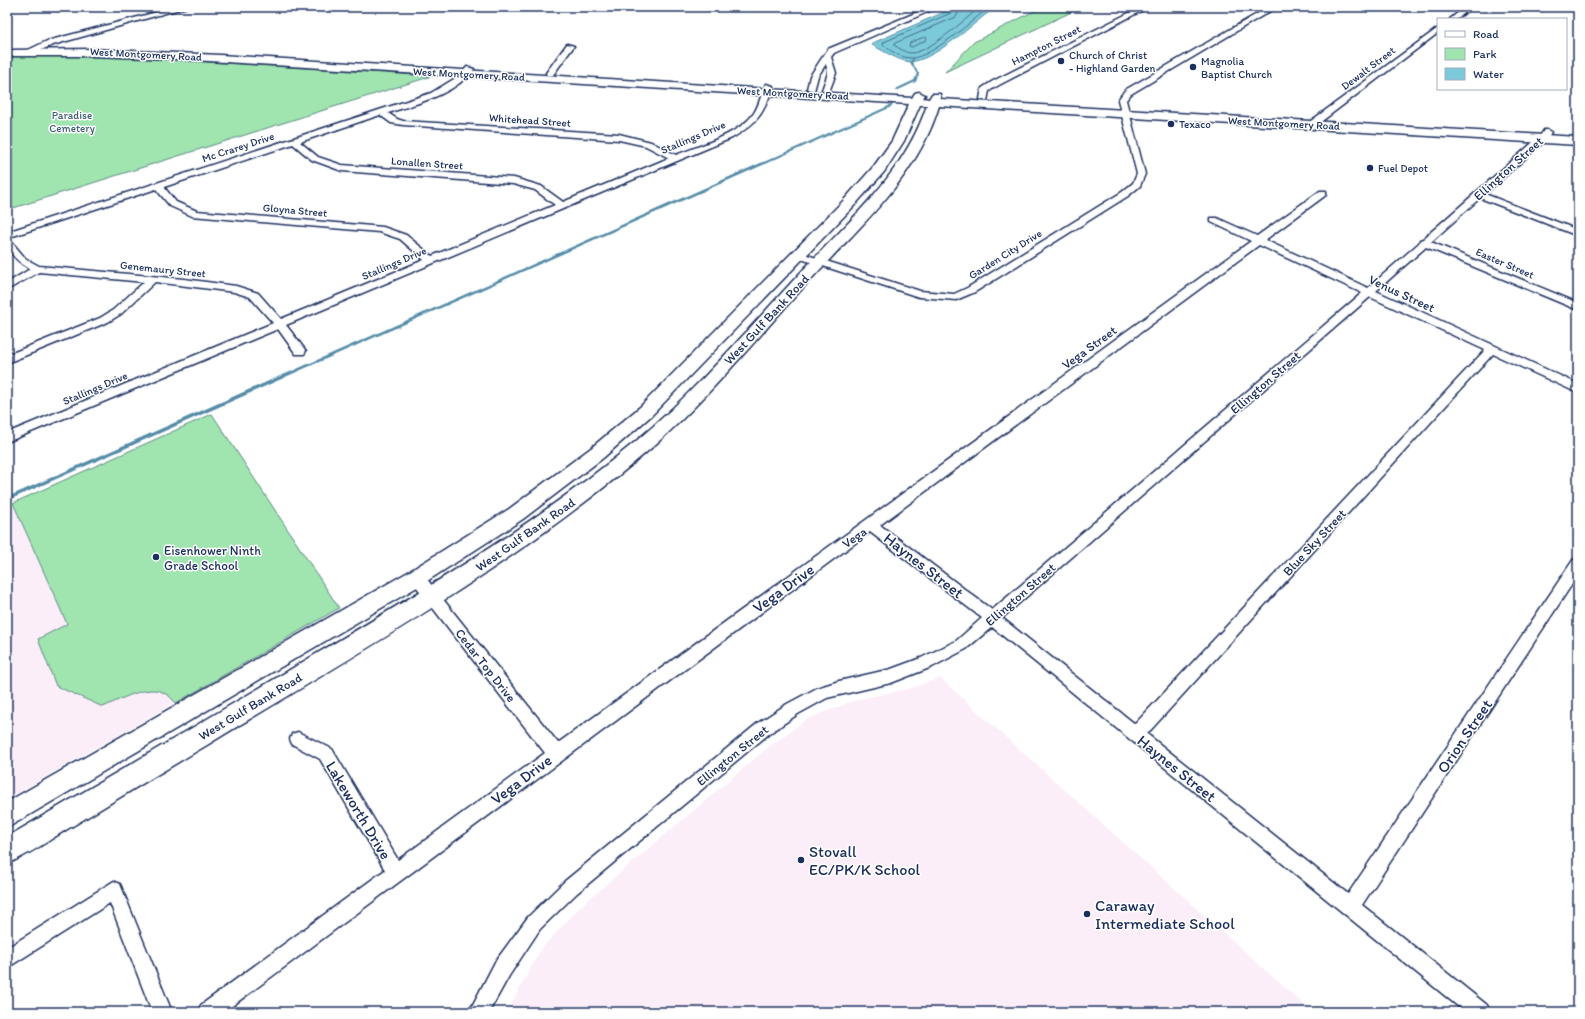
<svg xmlns="http://www.w3.org/2000/svg" width="1585" height="1019" font-family="Itim,sans-serif">
  <style>
    .built { fill: #fbeef9 }
    .green { fill: #a0e4af; stroke: #5e8a86 }
    .water { fill: #7ccad9; stroke: #558ca8 }
    .lines { fill: none; stroke-linecap: round; stroke-linejoin: round }
    .shore { stroke: #426d8f; stroke-width: 1 }
    .stream-far2 { stroke: #558ca8; stroke-width: 2 }
    .stream-far1 { stroke: #558ca8; stroke-width: 2.5 }
    .stream { stroke: #558ca8; stroke-width: 3.5 }
    .street-casing { stroke: #1b2f5e; stroke-width: 3 }
    .secondary-casing { stroke: #1b2f5e; stroke-width: 3 }
    .street { fill: #fff; fill-rule: evenodd }
    .secondary { fill: #fff; fill-rule: evenodd }
    .poi-dot { fill: #1b2f5e; stroke: #fff; stroke-width: 1.5 }
    .labels { text-anchor: middle; stroke-width: 3; stroke-linejoin: round; paint-order: stroke }
    .far-street-label { font-size: 11px; fill: #1b2f5e; stroke: #fff }
    .far-poi-label { font-size: 11px; fill: #1b2f5e; stroke: #fff; text-anchor: start }
    .far-park-label { font-size: 11px; fill: #3c5c72; stroke: #fff }
    .street-label { font-size: 13px; fill: #1b2f5e; stroke: #fff }
    .poi-label { font-size: 13px; fill: #1b2f5e; stroke: #fff; text-anchor: start }
    .near-street-label { font-size: 16px; fill: #1b2f5e; stroke: #fff }
    .near-poi-label { font-size: 16px; fill: #1b2f5e; stroke: #fff; text-anchor: start }
  </style>
  <rect width="100%" height="100%" fill="#fff"/>
  <filter id="ink" filterUnits="userSpaceOnUse"><feTurbulence type="fractalNoise" baseFrequency=".025" numOctaves="2"/><feDisplacementMap in="SourceGraphic" scale="8" xChannelSelector="R" yChannelSelector="G"/><feConvolveMatrix kernelMatrix="1 2 1 2 8 2 1 2 1" color-interpolation-filters="sRGB"/></filter>
  <g filter="url(#ink)">
    <path class="built" d="M212,414L339,608L7,799V506Z
      M940,678L1312,1012H507L541,949L582,905L766,749L807,719L859,699L908,689Z"/>
    <path class="green" d="M1042,7H1082L945,72L974,42Z
      M40,56L142,58L432,76L7,210V57Z
      M212,414L339,608L176,703C172,699 169,695 164,693C148,683 118,701 103,707L56,686L38,639L67,624L13,503Z"/>
    <path class="water" d="M956,7H996C976,20 928,68 905,61C894,58 882,50 872,45L875,42Z"/>
    <g class="lines">
      <path class="shore" d="M956,7L953,12L884,42L883,45C891,51 901,58 911,58C931,58 973,20 989,7
        M961,7L956,17L895,43L894,45C899,48 905,53 911,53C928,53 966,19 980,7
        M925,37L927,38L926,40L912,47L909,46L910,43Z"/>
      <path class="stream-far2" d="M896,90L915,81L918,74L911,62L914,58
        M762,164L889,107L893,103"/>
      <path class="stream-far1" d="M282,377L764,163"/>
      <path class="stream" d="M7,499L284,376"/>
      <defs>
        <path id="street" d="M7,7H13L8,12Z
          M176,7H187L53,45L31,54L24,52L47,41Z
          M930,7H939L834,53L831,57L836,73L829,92L822,90L828,73L826,64L818,76L814,91L807,89L810,76L828,49Z
          M1141,7H1149L999,85L989,91L987,101L980,99L982,88L993,81Z
          M1269,7H1277L1131,94L1126,100L1145,174L1140,186L1128,196L975,292L956,300L919,297L795,257L793,255L795,253H801L920,291L954,294L967,288L1122,192L1133,183L1137,174L1118,100L1125,90Z
          M1465,7H1472L1457,19H1450Z
          M1438,28V33L1314,127H1308V123Z
          M567,44L574,46L553,75H547L546,73Z
          M467,67L474,69C454,95 418,103 388,113L397,119L403,121L619,134L651,142L676,155C699,146 740,134 754,113C760,104 761,93 766,84L773,86C764,114 757,123 732,138L286,325L306,351L304,354H296L278,329L7,442V433L273,323L250,297L234,292L155,282L121,314L108,322L7,363V355L100,318L113,310L144,282L39,272L7,290V283L30,269C18,262 7,253 7,239L10,240L26,259L39,266L184,279L236,286L258,293L281,319L424,260L400,239L379,232L192,216L170,206L156,189L7,238V232L431,93L459,76ZM380,115L391,123L403,125L619,140L646,146L669,158L563,202L541,186L514,178L342,165L318,157L300,142ZM293,144L312,160L342,171L513,184L535,190L555,205L432,256L406,235L383,227L197,211L176,202L164,187Z
          M1544,130H1547L1551,132L1546,140L1485,194L1578,230V236L1480,198L1431,242L1578,303V310L1426,247L1376,291L1578,384V393L1493,354L1147,734L1348,894L1573,560L1578,558V575L1362,905L1487,1005L1490,1012H1465L992,627L966,649L932,667L891,683L827,698L798,714L770,733L577,893L540,929L509,976L489,1012H469L495,962L528,917L565,881L758,723L787,704L817,688L839,681L891,669L921,658L956,641L982,618L870,532L224,1012H198L201,1005L385,870L320,759L292,744L290,739L292,734L298,732L332,749L398,860L545,753L412,581L410,577L412,573L417,571L422,573L558,743L1251,241L1211,222V218H1217L1257,236L1320,191H1326V195L1265,240L1368,288L1419,243L1420,240L1423,239L1540,136ZM1259,245L1362,293L992,610L880,525ZM1370,297L1485,350L1135,724L1002,618Z
          M114,881L120,884L172,1012H152L110,903L7,968V948Z"/>
        <path id="secondary" d="M92,49L220,55L912,98L915,93L919,92L925,95L923,98L929,99L932,94H940L941,99L1578,137V145L939,106C918,176 861,225 813,277C759,335 709,398 649,450C515,566 357,653 207,745C163,771 119,798 76,824C53,837 31,854 7,864V837C109,777 210,718 311,657C423,591 534,525 635,442C696,391 748,329 802,271C850,220 905,173 927,105H920L904,141L884,172L853,207L652,415L603,458L523,519L424,583L7,828V802L410,571L509,509L591,448L640,407L843,201L874,166L892,141L909,104L177,59L92,56H7V50Z"/>
      </defs>
      <use href="#street" class="street-casing"/>
      <use href="#secondary" class="secondary-casing"/>
      <use href="#street" class="street"/>
      <use href="#secondary" class="secondary"/>
    </g>
  </g>
  <g class="poi-dot">
    <circle cx="1061" cy="61" r="4"/>
    <circle cx="1193" cy="67" r="4"/>
    <circle cx="1171" cy="124" r="4"/>
    <circle cx="1370" cy="168" r="4"/>
    <circle cx="156" cy="557" r="4"/>
    <circle cx="801" cy="860" r="4"/>
    <circle cx="1087" cy="914" r="4"/>
  </g>
  <g class="labels">
    <g class="far-street-label">
      <text transform="translate(1046 45) rotate(-27)" y="4">Hampton Street</text>
      <text transform="translate(146 54) rotate(3)" y="4">West Montgomery Road</text>
      <text transform="translate(1368 68) rotate(-37)" y="4">Dewalt Street</text>
      <text transform="translate(469 74) rotate(3)" y="4">West Montgomery Road</text>
      <text transform="translate(793 93) rotate(3)" y="4">West Montgomery Road</text>
      <text transform="translate(530 120) rotate(4)" y="4">Whitehead Street</text>
      <text transform="translate(1284 123) rotate(3)" y="4">West Montgomery Road</text>
      <text transform="translate(693 137) rotate(-23)" y="4">Stallings Drive</text>
      <text transform="translate(238 147) rotate(-18)" y="4">Mc Crarey Drive</text>
      <text transform="translate(427 163) rotate(4)" y="4">Lonallen Street</text>
      <text transform="translate(295 210) rotate(5)" y="4">Gloyna Street</text>
      <text transform="translate(1005 254) rotate(-32)" y="4">Garden City Drive</text>
      <text transform="translate(394 263) rotate(-23)" y="4">Stallings Drive</text>
      <text transform="translate(1505 263) rotate(23)" y="4">Easter Street</text>
      <text transform="translate(163 269) rotate(6)" y="4">Genemaury Street</text>
      <text transform="translate(95 388) rotate(-23)" y="4">Stallings Drive</text>
    </g>
    <g class="far-poi-label">
      <text x="1069" y="59">Church of Christ<tspan x="1069" dy="13">- Highland Garden</tspan></text>
      <text x="1201" y="65">Magnolia<tspan x="1201" dy="13">Baptist Church</tspan></text>
      <text x="1179" y="128">Texaco</text>
      <text x="1378" y="172">Fuel Depot</text>
    </g>
    <g class="far-park-label">
      <text x="72" y="119">Paradise<tspan x="72" dy="13">Cemetery</tspan></text>
    </g>
    <g class="street-label">
      <text transform="translate(1508 168) rotate(-42)" y="5">Ellington Street</text>
      <text transform="translate(1402 293) rotate(25)" y="5">Venus Street</text>
      <text transform="translate(766 319) rotate(-47)" y="5">West Gulf Bank Road</text>
      <text transform="translate(1089 347) rotate(-36)" y="5">Vega Street</text>
      <text transform="translate(1265 382) rotate(-41)" y="5">Ellington Street</text>
      <text transform="translate(525 534) rotate(-35)" y="5">West Gulf Bank Road</text>
      <text transform="translate(854 537) rotate(-35)" y="5">Vega</text>
      <text transform="translate(1314 542) rotate(-47)" y="5">Blue Sky Street</text>
      <text transform="translate(1020 594) rotate(-41)" y="5">Ellington Street</text>
      <text transform="translate(486 665) rotate(52)" y="5">Cedar Top Drive</text>
      <text transform="translate(250 706) rotate(-31)" y="5">West Gulf Bank Road</text>
      <text transform="translate(732 755) rotate(-39)" y="5">Ellington Street</text>
    </g>
    <g class="poi-label">
      <text x="164" y="555">Eisenhower Ninth<tspan x="164" dy="15">Grade School</tspan></text>
    </g>
    <g class="near-street-label">
      <text transform="translate(924 565) rotate(38)" y="6">Haynes Street</text>
      <text transform="translate(783 588) rotate(-36)" y="6">Vega Drive</text>
      <text transform="translate(1464 736) rotate(-56)" y="6">Orion Street</text>
      <text transform="translate(1177 768) rotate(39)" y="6">Haynes Street</text>
      <text transform="translate(521 779) rotate(-37)" y="6">Vega Drive</text>
      <text transform="translate(359 810) rotate(59)" y="6">Lakeworth Drive</text>
    </g>
    <g class="near-poi-label">
      <text x="809" y="857">Stovall<tspan x="809" dy="18">EC/PK/K School</tspan></text>
      <text x="1095" y="911">Caraway<tspan x="1095" dy="18">Intermediate School</tspan></text>
    </g>
  </g>
  <rect width="1585" height="1019" fill="none" stroke="#fff" stroke-width="24"/>
  <rect x="12" y="12" width="1561" height="995" fill="none" stroke="#1b2f5e" stroke-width="1.5" filter="url(#ink)"/>
  <rect x="1437" y="18" width="130" height="72" fill="#ffffff" stroke="#a4acbf"/>
  <rect x="1445" y="31" width="20" height="6" fill="#ffffff" stroke="#a4acbf"/>
  <text x="1473" y="38" font-size="12" fill="#1b2f5e">Road</text>
  <rect x="1445" y="48" width="20" height="12" fill="#a0e4af" stroke="#a4acbf"/>
  <text x="1473" y="58" font-size="12" fill="#1b2f5e">Park</text>
  <rect x="1445" y="68" width="20" height="12" fill="#7ccad9" stroke="#a4acbf"/>
  <text x="1473" y="78" font-size="12" fill="#1b2f5e">Water</text>
</svg>
